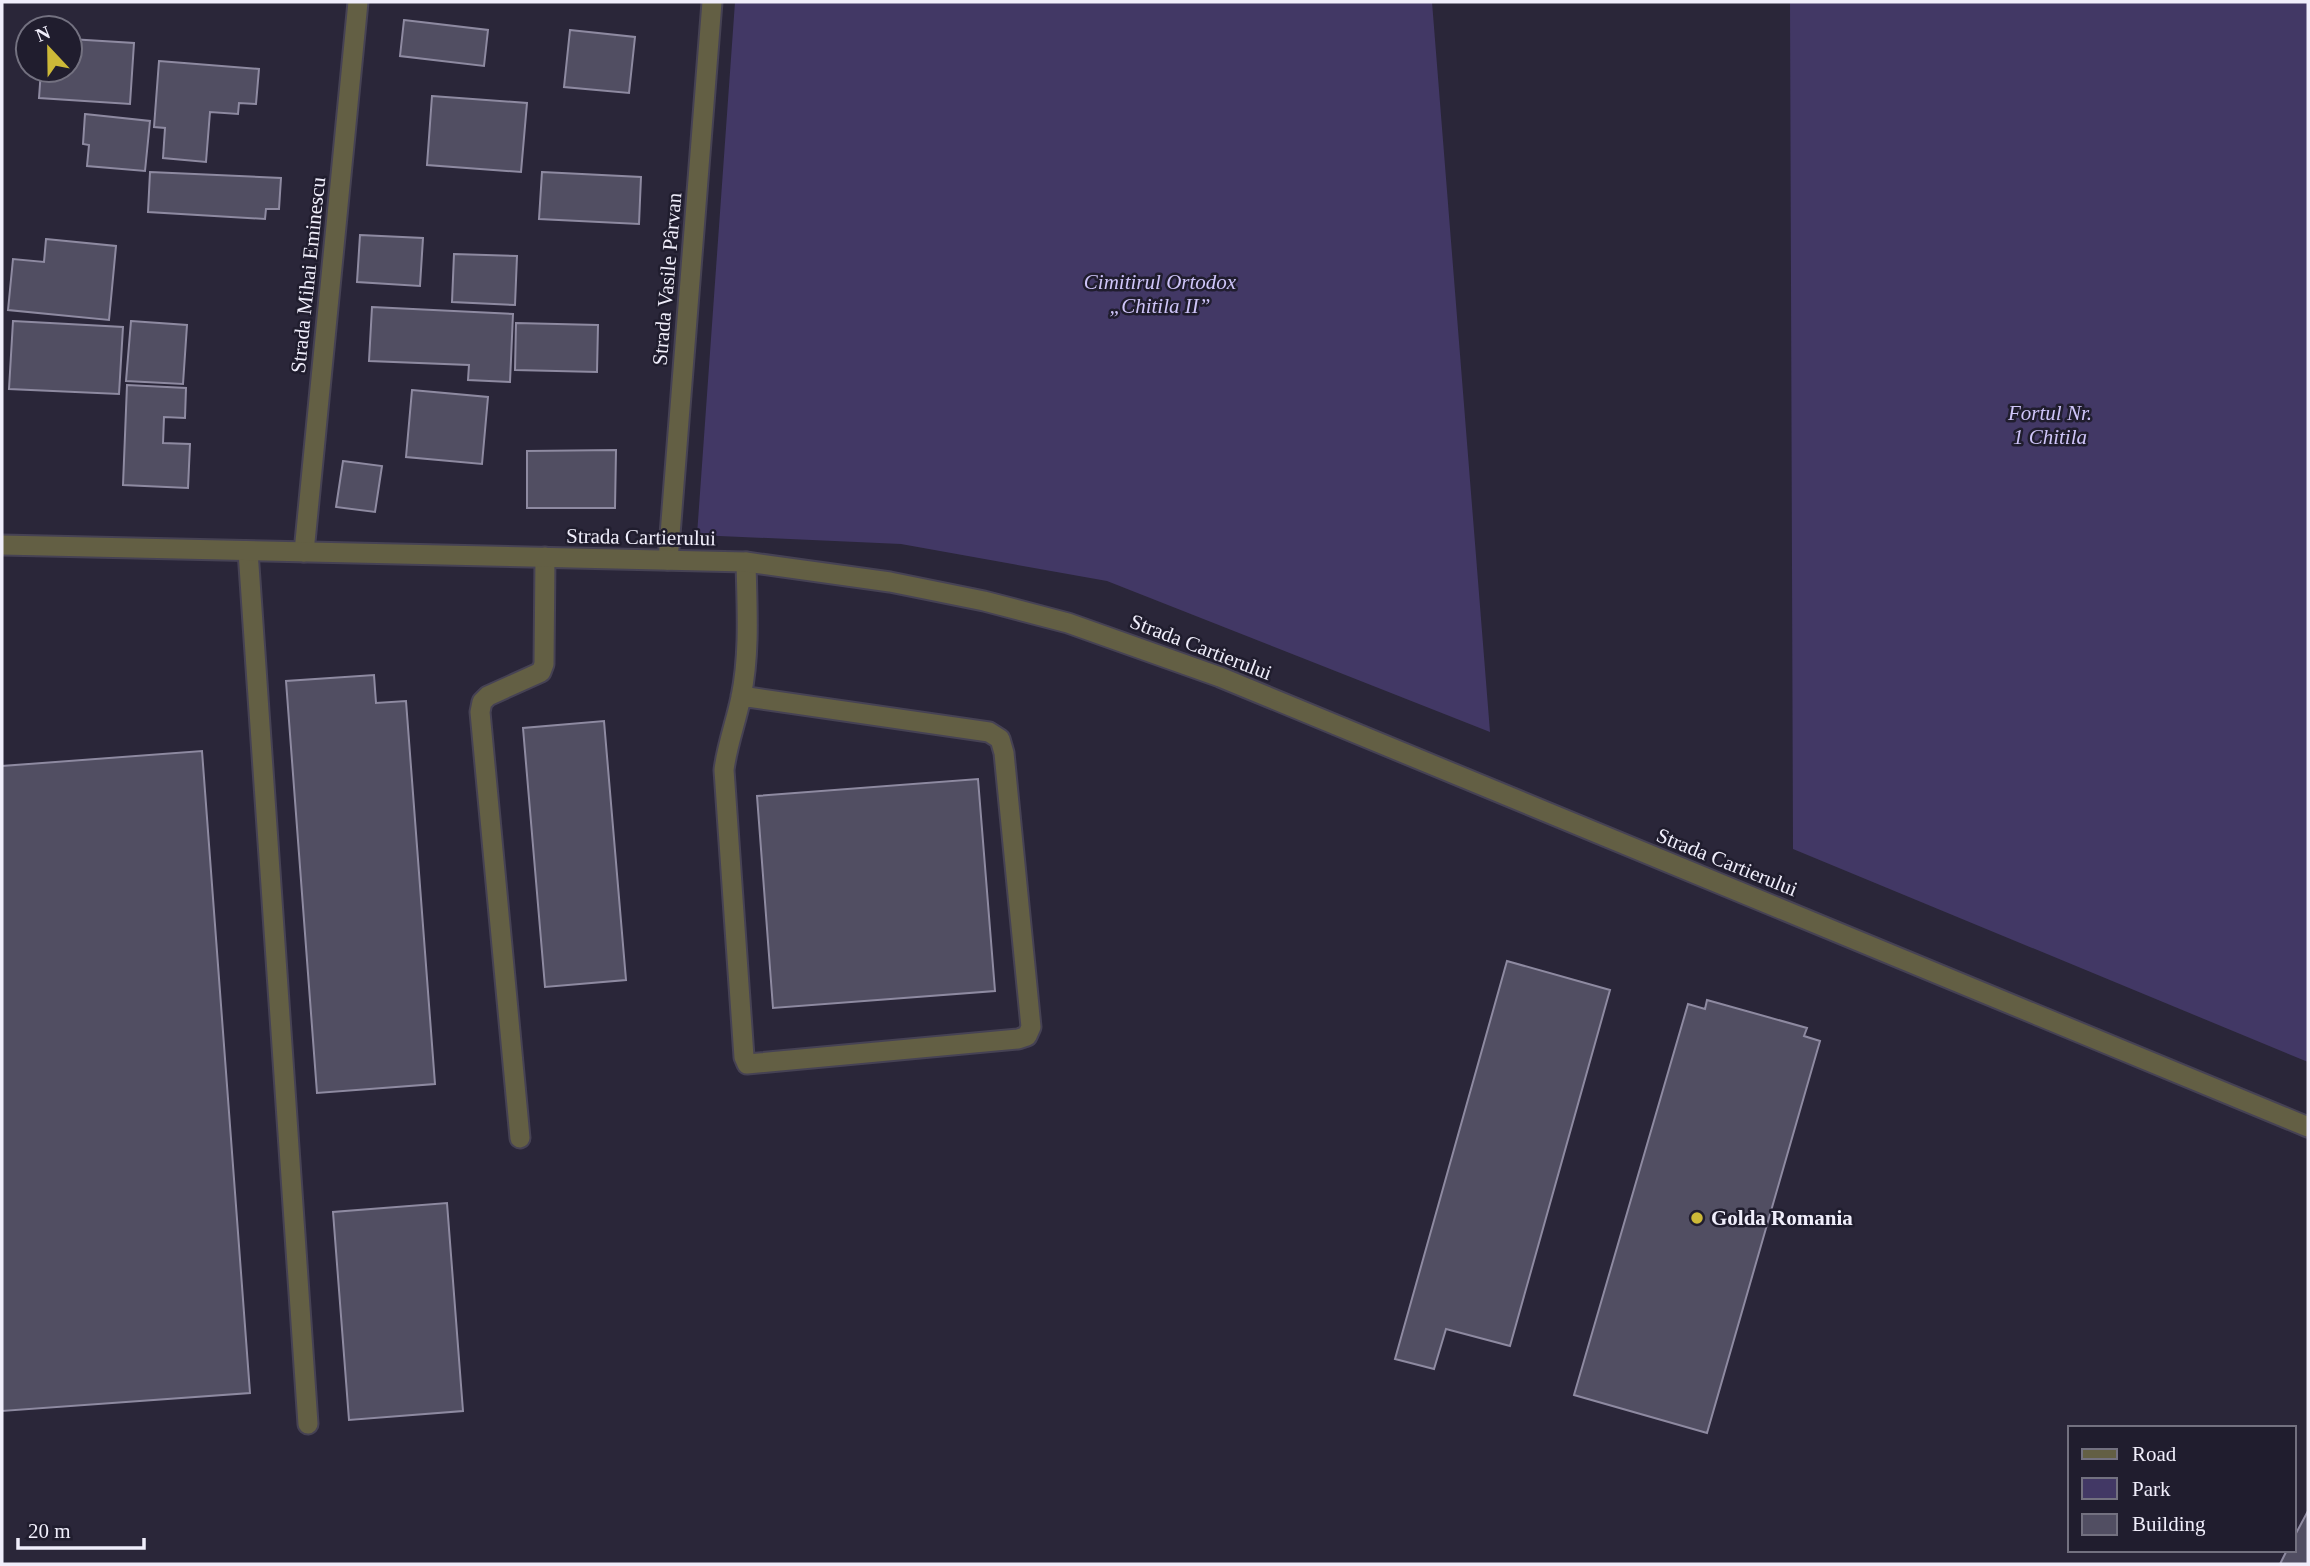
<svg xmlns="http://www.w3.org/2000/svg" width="2310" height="1566" font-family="'Times New Roman',serif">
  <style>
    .green { fill: #423865 }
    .building { fill: #514e62; stroke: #8e8aa1; stroke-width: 2 }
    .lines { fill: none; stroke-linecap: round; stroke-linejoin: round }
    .service-casing { stroke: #464254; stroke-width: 23 }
    .minor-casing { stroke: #464254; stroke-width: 23 }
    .tertiary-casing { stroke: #464254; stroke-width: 23 }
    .service { stroke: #635f44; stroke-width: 19 }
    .minor { stroke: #635f44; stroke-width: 19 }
    .tertiary { stroke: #635f44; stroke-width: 19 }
    .poi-dot { fill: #cdb938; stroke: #201d2e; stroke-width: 2.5 }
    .labels { text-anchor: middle; stroke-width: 5; stroke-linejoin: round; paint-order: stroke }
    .street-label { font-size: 21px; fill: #f0eefb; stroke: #201d2e }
    .park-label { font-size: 21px; font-style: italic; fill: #cfc5f9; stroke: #201d2e }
    .poi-label { font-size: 21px; font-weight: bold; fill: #f0eefb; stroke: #201d2e; text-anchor: start }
  </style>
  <rect width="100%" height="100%" fill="#2a2639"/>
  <path class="green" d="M735,2H1432L1490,732L1107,581L901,544L697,535Z
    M1790,2H2308V1062L1793,849Z"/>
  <path class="building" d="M404,20L488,30L484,66L400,56Z
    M570,30L635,37L629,93L564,87Z
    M70,39L134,43L130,104L39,98L41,70H70Z
    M159,61L259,69L256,104L239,103L238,114L210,112L206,162L163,158L165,128L154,127Z
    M432,96L527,103L521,172L427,165Z
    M85,114L150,121L145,171L87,166L89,145L83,144Z
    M150,172L281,178L279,209H266L265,219L148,212Z
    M542,172L641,177L639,224L539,219Z
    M360,235L423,238L420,286L357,282Z
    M46,239L116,246L109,320L8,310L13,259L44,262Z
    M454,254L517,256L515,305L452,302Z
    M372,307L513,314L510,382L468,380L469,365L369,361Z
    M13,321L123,327L119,394L9,389Z
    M131,321L187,325L183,384L126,381Z
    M516,323L598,325L597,372L515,370Z
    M127,385L186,388L185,418L164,417L163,443L190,444L188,488L123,485Z
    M412,390L488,397L482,464L406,457Z
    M616,450L615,508H527V451Z
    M343,461L382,466L375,512L336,507Z
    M374,675L376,703L406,701L435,1084L317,1093L286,681Z
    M604,721L626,980L545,987L523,728Z
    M202,751L250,1393L2,1411V766Z
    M978,779L995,991L773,1008L757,796Z
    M1507,961L1610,990L1510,1346L1446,1329L1434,1369L1395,1359Z
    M1707,1000L1807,1028L1804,1036L1820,1041L1707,1433L1574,1395L1688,1004L1705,1009Z
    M447,1203L463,1411L349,1420L333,1212Z
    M2308,1511V1564H2280L2287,1550H2294V1537Z"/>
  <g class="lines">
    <defs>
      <path id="service" d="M248,551L308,1424
        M741,696L989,732L1000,739L1004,753L1031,1027L1027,1036L1018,1039L747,1064L744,1057L724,770C727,745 736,722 741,697C750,653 747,607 746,562
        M520,1138L480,712L482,702L488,696L541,672L544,664L545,557"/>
      <path id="minor" d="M304,552L358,2
        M668,560L712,2"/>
      <path id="tertiary" d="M2,545L746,562L890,582L984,601L1068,623L1220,677L2308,1127"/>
    </defs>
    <use href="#service" class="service-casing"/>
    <use href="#minor" class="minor-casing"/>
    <use href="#tertiary" class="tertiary-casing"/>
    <use href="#service" class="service"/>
    <use href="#minor" class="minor"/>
    <use href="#tertiary" class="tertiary"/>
  </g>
  <circle class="poi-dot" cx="1697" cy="1218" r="7"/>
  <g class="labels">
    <g class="street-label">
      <text transform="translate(308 275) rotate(-84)" y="7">Strada Mihai Eminescu</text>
      <text transform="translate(667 279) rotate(-85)" y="7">Strada Vasile Pârvan</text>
      <text transform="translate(641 537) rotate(1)" y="7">Strada Cartierului</text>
      <text transform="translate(1201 647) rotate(21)" y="7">Strada Cartierului</text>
      <text transform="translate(1727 862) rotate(22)" y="7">Strada Cartierului</text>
    </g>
    <g class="park-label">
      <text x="1160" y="289">Cimitirul Ortodox<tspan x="1160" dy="24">„Chitila II”</tspan></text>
      <text x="2050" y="420">Fortul Nr.<tspan x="2050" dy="24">1 Chitila</tspan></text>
    </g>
    <g class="poi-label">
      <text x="1711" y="1225">Golda Romania</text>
    </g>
  </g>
  <rect width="2310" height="1566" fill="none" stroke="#f0eefb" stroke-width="7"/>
  <rect x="2068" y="1426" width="228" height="126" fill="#201d2e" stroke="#737180" stroke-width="2"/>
  <rect x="2082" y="1449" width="35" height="10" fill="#635f44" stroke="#737180" stroke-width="2"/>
  <text x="2132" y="1461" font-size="21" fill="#f0eefb">Road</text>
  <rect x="2082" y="1478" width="35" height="21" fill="#423865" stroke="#737180" stroke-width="2"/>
  <text x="2132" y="1496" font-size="21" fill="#f0eefb">Park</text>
  <rect x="2082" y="1514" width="35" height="21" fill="#514e62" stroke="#737180" stroke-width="2"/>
  <text x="2132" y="1531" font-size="21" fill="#f0eefb">Building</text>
  <g transform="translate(49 49) rotate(338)"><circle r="33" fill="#201d2e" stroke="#737180" stroke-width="2"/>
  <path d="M0-5L12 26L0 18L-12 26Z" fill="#cdb938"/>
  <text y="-10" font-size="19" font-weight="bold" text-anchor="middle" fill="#f0eefb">N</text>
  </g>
  <path d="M18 1538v10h126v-10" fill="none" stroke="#f0eefb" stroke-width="3.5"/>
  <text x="28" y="1538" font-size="21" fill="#f0eefb" stroke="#201d2e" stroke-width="5" paint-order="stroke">20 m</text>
</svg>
